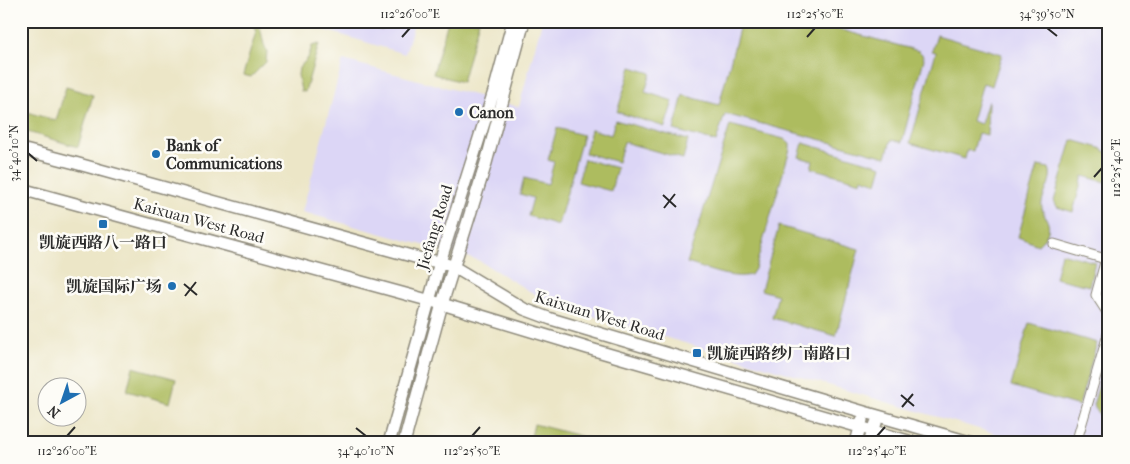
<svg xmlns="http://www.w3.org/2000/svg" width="1130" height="464" font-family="'IM FELL French Canon','Noto Serif SC',serif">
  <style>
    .built { fill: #dcd6f6 }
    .green { fill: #adbc5f; stroke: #6c7445 }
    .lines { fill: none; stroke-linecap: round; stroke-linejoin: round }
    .minor-casing { stroke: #8c8879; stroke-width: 11 }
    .major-casing { stroke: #8c8879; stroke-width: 14 }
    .minor { stroke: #fff; stroke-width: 9 }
    .major { stroke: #fff; stroke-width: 11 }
    .ticks { fill: none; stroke: #2b2b2b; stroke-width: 2 }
    .poi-dot { fill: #1f6fb2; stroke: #fdfcf7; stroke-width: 2 }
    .labels { text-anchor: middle; stroke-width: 5; stroke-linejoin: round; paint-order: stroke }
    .poi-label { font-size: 16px; font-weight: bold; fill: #2b2b2b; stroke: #fdfcf7; text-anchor: start }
    .street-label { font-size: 16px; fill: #2b2b2b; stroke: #fdfcf7 }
    .neatline { fill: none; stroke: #2b2b2b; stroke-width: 2 }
    .ticks-label { font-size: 12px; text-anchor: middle; fill: #2b2b2b }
  </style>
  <rect width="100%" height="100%" fill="#fdfcf7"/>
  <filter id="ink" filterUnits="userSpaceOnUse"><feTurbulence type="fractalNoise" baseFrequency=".02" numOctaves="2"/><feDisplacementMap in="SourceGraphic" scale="10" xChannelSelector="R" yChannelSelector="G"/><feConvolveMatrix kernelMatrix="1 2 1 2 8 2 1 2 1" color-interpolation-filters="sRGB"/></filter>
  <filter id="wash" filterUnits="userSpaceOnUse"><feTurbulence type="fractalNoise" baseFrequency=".0096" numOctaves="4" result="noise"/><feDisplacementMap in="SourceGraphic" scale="20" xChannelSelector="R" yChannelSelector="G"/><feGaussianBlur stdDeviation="1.12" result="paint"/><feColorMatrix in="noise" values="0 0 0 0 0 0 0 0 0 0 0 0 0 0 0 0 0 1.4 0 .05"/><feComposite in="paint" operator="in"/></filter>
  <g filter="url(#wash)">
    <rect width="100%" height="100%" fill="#ece6c7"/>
    <path class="built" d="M295,21H415L405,54Z
      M542,21H1109V443H1027L551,304L478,260L302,212L343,60L519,107Z"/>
    <path class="green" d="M252,21C265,27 260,41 267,51L266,62L251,77L243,75L256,32Z
      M350,21H384L382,30Z
      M448,21H479L462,82L433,74Z
      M741,21H808L919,51L922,54L924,59L902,142L891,140L886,157L725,114L716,142L674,130L683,95L719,105Z
      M937,35L1002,54L992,86L983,83L972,121L981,124L988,101L987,135L978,133L973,151L967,150L965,159L910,143L936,52L932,51Z
      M319,44L305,92L301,91L298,75L299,68L308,58L312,46Z
      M631,67L651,73L645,92L673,101L665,127L617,112Z
      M66,87L93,95L78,147L21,130V110L56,121Z
      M615,120L688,140L683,159L624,142L618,162L585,153L591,129L611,135Z
      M730,125L784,139L790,144V149L755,269L751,275C731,280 707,269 687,263Z
      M557,128L583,135L558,225L528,216L533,198L520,194L524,178L548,184L554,162L548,160Z
      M1072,140L1100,148L1109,154V183L1083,176L1073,212L1057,207L1054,201Z
      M803,143L882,166L877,183L862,178L861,182L811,168L813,161L799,157Z
      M584,159L617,168L611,191L578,182Z
      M1038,166L1049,168C1054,178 1044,192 1042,202C1039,218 1061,224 1038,245L1018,237Z
      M779,226L859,249L836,336L772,318L778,295L761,290Z
      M1061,253L1095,262L1089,286L1055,278Z
      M1029,323L1097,343L1079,406L1011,386Z
      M133,367L176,379L170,403L127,391Z
      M1102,374L1108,376L1102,396L1109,398V419L1101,417L1093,405Z
      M534,424L607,443H554L531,437Z"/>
  </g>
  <g filter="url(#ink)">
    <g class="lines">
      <defs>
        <path id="minor" d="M1054,244L1109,260
          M1106,259L1096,295L1109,315
          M1076,443L1109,331"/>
        <path id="major" d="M21,149L75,163L422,259L440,262L454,267L524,309L551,319L864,412L973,443
          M21,189L442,304L594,350L915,443
          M389,443L440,262L495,88L513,21
          M404,443L442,304L486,163L524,21
          M856,443L862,420
          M869,443L876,423"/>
      </defs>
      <use href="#minor" class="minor-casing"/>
      <use href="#major" class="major-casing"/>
      <use href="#minor" class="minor"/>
      <use href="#major" class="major"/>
    </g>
  </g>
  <path class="ticks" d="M1047,28L1057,36M402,37L410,28M807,37L815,28M28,153L37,161M1094,177L1102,168M663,195L676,207M664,208L675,194M184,284L197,295M185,296L196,282M901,395L914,406M902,407L913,394M356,428L366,436M67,436L75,427M472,436L480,427M877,436L885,427"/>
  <g class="poi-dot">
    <circle cx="459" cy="112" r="5"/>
    <circle cx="156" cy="154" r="5"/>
    <rect x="98" y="219" width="10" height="10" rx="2.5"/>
    <circle cx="172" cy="286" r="5"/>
    <rect x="692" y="348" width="10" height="10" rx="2.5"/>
  </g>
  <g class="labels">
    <g class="poi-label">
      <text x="469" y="118">Canon</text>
      <text x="166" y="151">Bank of<tspan x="166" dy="18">Communications</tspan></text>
      <text x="103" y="248" text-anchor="middle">凯旋西路八一路口</text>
      <text x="162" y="292" text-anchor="end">凯旋国际广场</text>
      <text x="707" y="359">凯旋西路纱厂南路口</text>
    </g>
    <g class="street-label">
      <text transform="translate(199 220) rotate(15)" y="6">Kaixuan West Road</text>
      <text transform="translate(434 227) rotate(-73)" y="6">Jiefang Road</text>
      <text transform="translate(600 315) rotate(17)" y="6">Kaixuan West Road</text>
    </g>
  </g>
  <rect width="1130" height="464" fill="none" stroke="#fdfcf7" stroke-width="55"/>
  <g transform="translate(62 402) rotate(220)"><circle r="24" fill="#fdfcf7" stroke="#a9a8a5"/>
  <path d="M0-4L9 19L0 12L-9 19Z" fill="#1f6fb2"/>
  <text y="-8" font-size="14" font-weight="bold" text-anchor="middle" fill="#2b2b2b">N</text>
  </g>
  <rect x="28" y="28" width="1074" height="408" class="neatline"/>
  <g class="ticks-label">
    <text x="410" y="18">112°26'00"E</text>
    <text x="815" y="18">112°25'50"E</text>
    <text x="1047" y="18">34°39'50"N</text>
    <text transform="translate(14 153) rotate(-90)" y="4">34°40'10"N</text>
    <text transform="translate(1116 168) rotate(-90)" y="4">112°25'40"E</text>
    <text x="67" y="455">112°26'00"E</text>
    <text x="366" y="455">34°40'10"N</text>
    <text x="472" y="455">112°25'50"E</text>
    <text x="877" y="455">112°25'40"E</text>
  </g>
</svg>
